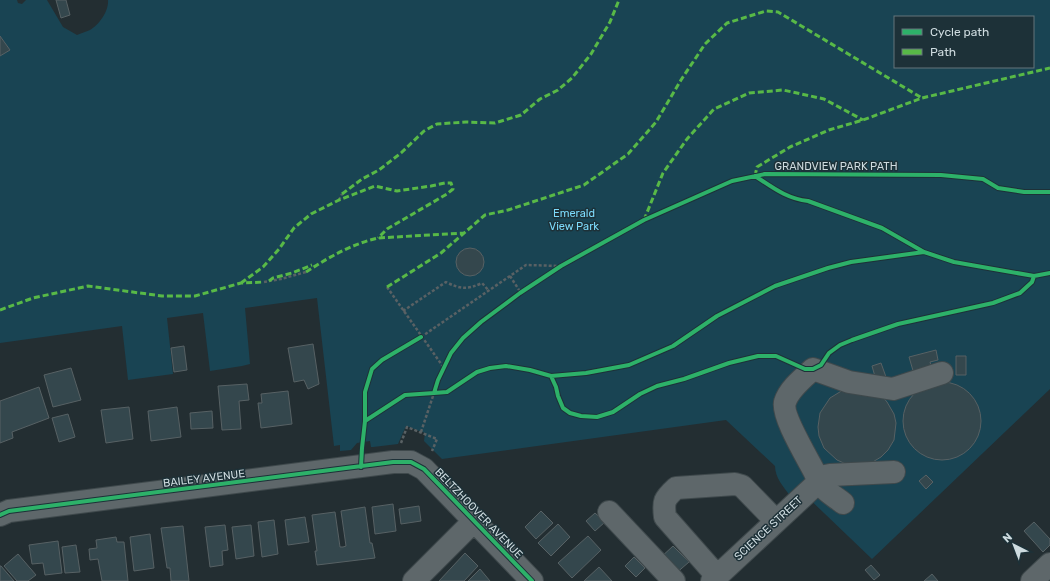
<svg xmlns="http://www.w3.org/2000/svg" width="1050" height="581" font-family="Rubik,sans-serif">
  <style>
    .green { fill: #194453; fill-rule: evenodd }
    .building { fill: #34474d; stroke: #576164 }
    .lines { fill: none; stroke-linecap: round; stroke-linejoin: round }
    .minor-casing { stroke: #3f494c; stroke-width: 24 }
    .path { stroke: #596164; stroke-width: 2.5; stroke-dasharray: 3 2; stroke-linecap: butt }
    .minor { stroke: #5e676a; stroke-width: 22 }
    .quiet { stroke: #58b947; stroke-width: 3; stroke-dasharray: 6 3; stroke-linecap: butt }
    .cycleway-casing { stroke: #1d3138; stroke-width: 6 }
    .cycleway { stroke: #2db169; stroke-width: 4 }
    .labels { text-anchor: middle; stroke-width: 3; stroke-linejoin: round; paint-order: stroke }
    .street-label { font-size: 11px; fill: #cedbdf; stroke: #1d3138 }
    .park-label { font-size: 11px; fill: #7cdbfc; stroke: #1d3138 }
  </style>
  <rect width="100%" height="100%" fill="#232e32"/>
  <path class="green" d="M0,0H17L18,3L22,4L26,0H47L63,27L77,35C81,33 86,32 90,30C99,25 109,11 108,0H1050V389L872,559L800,490L790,496C784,487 775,478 775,466L726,420L442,459L424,441L425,433L406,426L398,444L373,447H371L370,441L357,443L351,450L340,451V445L334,446L317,298L245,308L250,364L242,366L210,371L203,313L167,318L173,374L128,380L122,326L0,343ZM895,17H1033V67H895Z"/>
  <path class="building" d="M56,0H66L70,15L61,18Z
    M0,36L10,50L0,56Z
    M456 262a14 14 0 1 1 28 0a14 14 0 1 1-28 0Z
    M313,344L319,384L308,389L304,380L294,382L288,348Z
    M184,346L187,370L174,372L171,348Z
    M936,350L938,360L930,362L932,369L914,374L909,357Z
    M956,356H966V375H956Z
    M881,363L886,377L876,380L872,366Z
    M71,368L81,400L53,407L44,375Z
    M903 421a39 39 0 1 1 78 0a39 39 0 1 1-78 0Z
    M247,384L249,400L239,401L241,429L222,430L218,386Z
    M39,387L49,418L12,432L13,438L0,443V401Z
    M843,390L882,396L887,402L894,414L896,423L894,440L888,450L881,457L871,463L846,464L837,460L824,448L819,436L818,427L820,413L830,398Z
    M288,391L292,424L261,428L258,403H262L261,394Z
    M129,407L133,439L106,443L101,410Z
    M177,407L181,437L151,441L148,411Z
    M212,411L213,428L191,429L190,413Z
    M68,414L75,437L59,442L52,418Z
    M926,475L933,482L926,489L919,481Z
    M393,504L396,531L375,534L372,507Z
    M419,506L421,521L401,524L399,509Z
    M365,507L370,543H372L375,558L317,565L315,551H317L312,515L335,512L340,547H343L346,546L341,511Z
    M541,511L553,523L536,539L525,527Z
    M595,513L605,522L595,531L586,521Z
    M305,517L309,542L288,545L285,520Z
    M274,520L278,554L262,557L258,522Z
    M1034,522L1050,539V545L1043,552L1024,531Z
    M558,524L570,537L551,556L538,543Z
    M225,525L228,550L222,551L223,565L210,567L205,527Z
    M251,525L254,556L236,559L232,527Z
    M183,526L189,581H171L170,568H167L161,528Z
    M150,534L154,568L134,571L130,537Z
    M588,536L601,550L572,578L558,563Z
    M116,537L117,542H124L128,581H102L98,559L90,560L89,549L97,548L96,540Z
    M58,541L62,573L45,575L43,563L32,564L29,545Z
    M76,545L80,572L65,573L62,547Z
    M673,546L689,562L674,575L659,559Z
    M465,553L478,566L464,581H439Z
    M18,554L36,575L28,581H17L4,566Z
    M634,557L645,568L636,577L625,566Z
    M871,565L880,575L874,580L865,570Z
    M0,566H1L14,581H0Z
    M599,567L612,581H584Z
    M480,569L490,581H468Z
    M932,574L938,581H924Z"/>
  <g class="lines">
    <defs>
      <path id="minor" d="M843,503C830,493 820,489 815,473C808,459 781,415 785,402C789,389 803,378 813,369L849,382L893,389L942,373
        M609,512L674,581
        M0,515L9,511L393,462H411L424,469L532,581
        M717,576L665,517C663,501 664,499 676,488L735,484L742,486L776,521
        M414,581L474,521
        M712,581L825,476L830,475L894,472
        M1032,581L1050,564"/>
    </defs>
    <use href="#minor" class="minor-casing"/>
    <path class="path" d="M339,200L342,194
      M510,276L521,293
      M264,282L281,279L306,272
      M387,287L444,368
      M403,311L446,282C460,289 467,290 482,283L489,291
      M421,337L526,265L561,266
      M421,432L434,393
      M401,443L407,427L437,439L432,451"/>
    <use href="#minor" class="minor"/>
    <path class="quiet" d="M755,176L757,167L790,147L829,130L863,120L922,98L1050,68
      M342,194L362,179L379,170L401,153L424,131L437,124L466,122L495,123L521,115L540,99L558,90L572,78L591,54L610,22L619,0
      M644,220L663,173L687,139L714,109L749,93L783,90L824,99L863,120
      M306,272C329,257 352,244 378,238L464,233
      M269,281L273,278L292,273L312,265
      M241,283L263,267L279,249L294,228L311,214L339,200L375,186L397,191L431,186L445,183H451L453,189L447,194L387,229L378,238
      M387,287L441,253L485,215L508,210L584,185L628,154L656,122L681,80L705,44L727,23L766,11L778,12L922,98
      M0,310L33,298L88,286L162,296H195L241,283L264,282"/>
    <defs>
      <path id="cycleway" d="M755,176C772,187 787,199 808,201L882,228L924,252
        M551,376L556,387L558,396L563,408L570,413L581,416L597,417L613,412L640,394L657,386L684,379L729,363L758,356H776L805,369H813L821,365L829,353L840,345L852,340L898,324L993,303L1020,293L1032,282L1034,276
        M434,393L447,392L477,372L490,368L506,366L530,370L551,376L586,373L629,365L673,346L717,316L775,286L828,268L851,262L924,252L954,262L1034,276L1050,273
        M365,421L405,395L434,393L438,380L451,353L463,338L481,322L520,293L561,266L644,220L732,181L765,174L941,175L983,179L998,188L1024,192H1050
        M361,467L362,448L365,421V392L372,369L382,360L421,337
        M0,515L9,511L393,462H411L424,469L532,581"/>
    </defs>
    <use href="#cycleway" class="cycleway-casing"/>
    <use href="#cycleway" class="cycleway"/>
  </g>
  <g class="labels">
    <g class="street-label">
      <text x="836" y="170">GRANDVIEW PARK PATH</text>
      <text transform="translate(204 478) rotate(-7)" y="4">BAILEY AVENUE</text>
      <text transform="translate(479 513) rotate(46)" y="4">BELTZHOOVER AVENUE</text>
      <text transform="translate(768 528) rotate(-43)" y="4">SCIENCE STREET</text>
    </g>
    <g class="park-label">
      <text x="574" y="217">Emerald<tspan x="574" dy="13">View Park</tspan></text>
    </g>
  </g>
  <rect x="894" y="16" width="140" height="52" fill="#1d3138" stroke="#64757b"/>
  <rect x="902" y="29" width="20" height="6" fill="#2db169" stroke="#64757b"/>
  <text x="930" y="36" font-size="12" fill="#cedbdf">Cycle path</text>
  <rect x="902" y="49" width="20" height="6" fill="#58b947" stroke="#64757b"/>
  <text x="930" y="56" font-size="12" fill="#cedbdf">Path</text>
  <g transform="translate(1014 545) rotate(318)" stroke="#1d3138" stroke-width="3" paint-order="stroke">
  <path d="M0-3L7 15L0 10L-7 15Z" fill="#cedbdf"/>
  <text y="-6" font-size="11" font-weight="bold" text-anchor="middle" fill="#cedbdf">N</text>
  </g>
</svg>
